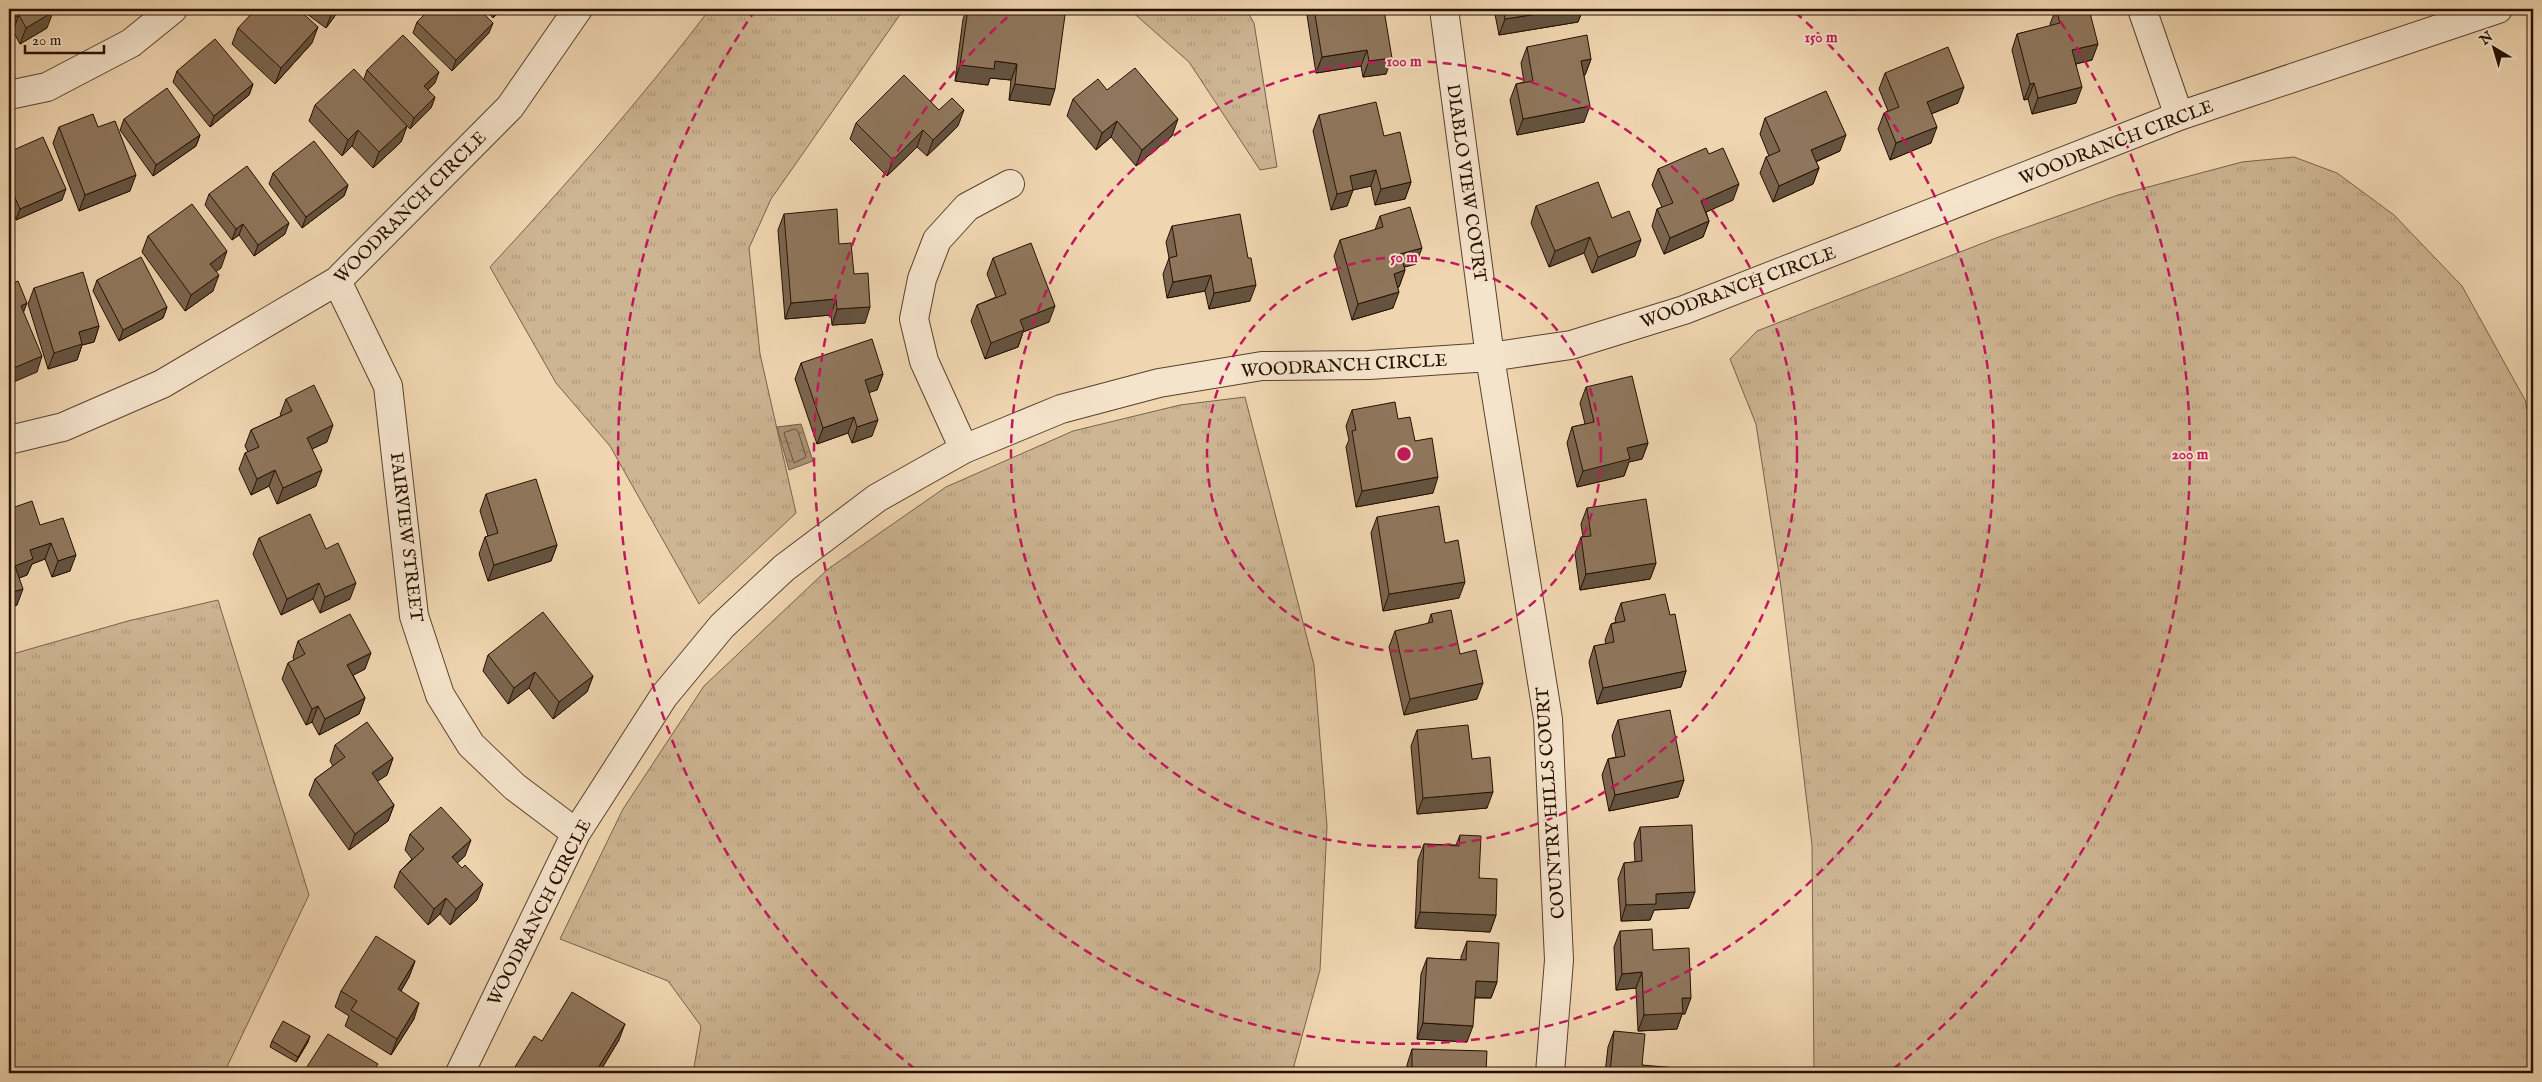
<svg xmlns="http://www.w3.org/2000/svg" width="2542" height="1082" font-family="'IM FELL English',serif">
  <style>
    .grass { fill: url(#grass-tufts); stroke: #7a6249 }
    .water { fill: url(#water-ripples); stroke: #765e46 }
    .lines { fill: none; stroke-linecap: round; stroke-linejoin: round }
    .shore { stroke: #69513a; stroke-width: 1 }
    .minor-casing { stroke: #59412c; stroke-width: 30 }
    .minor { stroke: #f5e4cc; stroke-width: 28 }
    .wall { fill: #7b654f; stroke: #271000 }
    .shaded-wall { fill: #645340; stroke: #271000 }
    .building { fill: #8f765c; stroke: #271000 }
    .ring { fill: none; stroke: #c2185b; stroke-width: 2.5; stroke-dasharray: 9 6 }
    .labels { text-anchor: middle; stroke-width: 4; stroke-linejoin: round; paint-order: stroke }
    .street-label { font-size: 18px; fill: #271000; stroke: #f5e4cc }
    .centre { fill: #c2185b; stroke: #f5e4cc; stroke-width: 2.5 }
    .ring-label { font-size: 15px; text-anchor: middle; font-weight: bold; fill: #c2185b; stroke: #f5e4cc; stroke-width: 4; stroke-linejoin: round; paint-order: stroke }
  </style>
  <defs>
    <pattern id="grass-tufts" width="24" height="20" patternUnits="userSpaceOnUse" patternTransform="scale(1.25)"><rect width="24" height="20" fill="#cdb492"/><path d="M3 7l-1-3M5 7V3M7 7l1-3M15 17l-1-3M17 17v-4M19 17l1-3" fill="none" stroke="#b09a7c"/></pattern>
    <pattern id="water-ripples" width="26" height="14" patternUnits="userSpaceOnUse" patternTransform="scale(1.25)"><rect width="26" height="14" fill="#ab9274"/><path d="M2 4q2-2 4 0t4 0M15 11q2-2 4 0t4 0" fill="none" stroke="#8b765d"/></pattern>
  </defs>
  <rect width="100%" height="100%" fill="#efd5b0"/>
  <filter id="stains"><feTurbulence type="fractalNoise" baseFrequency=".004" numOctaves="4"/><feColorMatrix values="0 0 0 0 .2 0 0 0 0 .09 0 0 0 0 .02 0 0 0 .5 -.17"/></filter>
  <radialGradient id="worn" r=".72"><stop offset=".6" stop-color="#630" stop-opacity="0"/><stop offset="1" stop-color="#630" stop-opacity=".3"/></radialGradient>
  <path class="grass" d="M710,9H904L771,199L749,248L760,354L796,513L699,604L610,446L556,383L490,267C567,184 641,99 710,9Z
    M1129,9H1246L1254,23L1277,167L1260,170L1189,62Z
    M2294,157L2337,173L2394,215L2462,286L2525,400L2533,435V1073H1814L1812,845L1781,587L1756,424L1730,359L1757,331L1996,238L2118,195L2242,162Z
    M1245,397L1314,665L1327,826L1320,970L1292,1073H693L701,1026L668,981L560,939L623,809L704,686L828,569L946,487L1073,431L1180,405Z
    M218,600L309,895L224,1073H9V655L128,621Z"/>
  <path class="water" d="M801,424L813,461L789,470L777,427Z"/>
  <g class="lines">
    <path class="shore" d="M795,429L798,431L806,457L794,463L784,433Z"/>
    <defs>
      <path id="minor" d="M1444,9L1490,357L1548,719L1559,960L1550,1073
        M2142,9L2179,116
        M9,95L47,87L131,43L173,9
        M337,281L388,386L414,616L440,695L471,745L515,787L576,833
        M9,440L63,427L162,384L337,281L510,107L578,9
        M964,449L924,361L914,319L922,279L937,240L967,207L1010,184
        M460,1073L576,833L664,696L722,626L784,568L877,498L964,449L1061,409L1159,383L1262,366L1369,365L1490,357L1571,345L1684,310L2179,116L2498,9"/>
    </defs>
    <use href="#minor" class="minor-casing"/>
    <use href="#minor" class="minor"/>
  </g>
  <path class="wall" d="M9,9L47,28L20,44L13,31L9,34Z
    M300,9H340L326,28Z
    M484,9H502L493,18Z
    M967,9H1016L1050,105L1009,100L1011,80L990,78L988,85L955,81L963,19Z
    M1306,9H1369L1386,74L1363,77L1361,66L1316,73Z
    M1494,9H1583L1578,22L1499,35Z
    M2056,9H2089L2092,60L2076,64V103L2032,114L2028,99L2024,100L2012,50L2017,34L2051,26L2050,24Z
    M417,22L489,33L452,71L413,33Z
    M238,28L312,43L275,84L232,44Z
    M1527,47L1591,59L1585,75H1584V122L1517,135L1510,100L1516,84L1524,82L1521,63Z
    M367,70L435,83L428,90L435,97L431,108L410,129L407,126L401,142L373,168L352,146L342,156L309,121L315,105L364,79Z
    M177,71L253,84L249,95L210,127L173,82Z
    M1885,73L1958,103L1931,114V143L1890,160L1878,129L1884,113L1888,111L1879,89Z
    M1107,90L1172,136L1136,166L1111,137L1096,150L1067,116L1073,99Z
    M939,110L958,126L927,156L917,147L887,176L850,139L856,123Z
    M1319,115L1384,136L1411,182L1405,199L1375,205L1371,186L1353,190L1347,206L1331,210L1313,131Z
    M1765,118L1840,151L1816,162L1819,168L1813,184L1773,202L1760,173L1766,157L1769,156L1760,134Z
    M124,119L200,135L196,146L153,176L120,130Z
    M59,127L130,191L79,211L53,143Z
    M9,152L62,200L16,220L9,204Z
    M1709,154L1733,200L1706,212L1709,221L1703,237L1664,254L1652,226L1657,209L1662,207L1652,185L1658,169Z
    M273,173L348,185L344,196L302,228L269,184Z
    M209,194L285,234L254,256L239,235L232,240L205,205Z
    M1536,206L1612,218L1635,256L1592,273L1584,253L1549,267L1531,223Z
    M784,214L839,244L854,274L865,323L832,325L831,315L785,319L778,230Z
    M1380,216L1416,264L1404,267L1405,270L1399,287H1397L1393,308L1352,320L1334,256L1340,240L1375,230Z
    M1172,226L1250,301L1209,309L1205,291L1167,298L1163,274L1169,258L1166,242Z
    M148,236L221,268L216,271L213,291L185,311L142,252Z
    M993,258L1049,322L1023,332L1018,347L985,359L971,321L977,305L996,297L987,274Z
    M97,280L167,307L163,318L119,341L93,291Z
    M34,288L99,326L94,342L82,345L77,360L48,369L28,304Z
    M801,363L883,374L877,390L869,392L872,436L852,443L848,433L817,444L795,379Z
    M1586,387L1648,443L1642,459L1629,462L1624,476L1577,487L1567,443L1572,427L1585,424L1580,403Z
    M286,399L327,442L312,449L316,486L277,504L269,486L251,495L239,469L245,453L248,452L245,446L251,430L281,416L280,415Z
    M1352,410L1398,419L1415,441L1433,493L1356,507L1346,447L1349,440L1346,426Z
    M486,494L557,545L551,561L488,581L479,554L485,537L488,536L480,511Z
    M1587,508L1656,563L1650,579L1580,590L1575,553L1581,537H1583L1581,524Z
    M9,509L40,525L70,571L52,577L45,559L32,564L27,575L19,578L17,605L9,608Z
    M1377,517L1445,543L1459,598L1383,611L1371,533Z
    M259,538L350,599L320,613L313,599L281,615L253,554Z
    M1621,603L1670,615L1686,671L1681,687L1597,704L1589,662L1594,646L1606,644L1605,640L1611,624L1616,622L1615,619Z
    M1431,614L1460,654L1477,699L1404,715L1389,647L1395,631L1428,624Z
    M298,641L365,669L353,675L365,698L359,714L319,735L312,722L306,725L282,679L288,663L294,660L293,657Z
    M488,655L593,676L587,692L553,719L529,688L508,704L483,671Z
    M1618,720L1684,780L1678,797L1609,811L1602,775L1608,759L1616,757L1612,736Z
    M1417,730L1472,759L1487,808L1417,814L1411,746Z
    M335,745L393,758L387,775L377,781L394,805L388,821L349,850L309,795L315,779L333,766L330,761Z
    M1640,827L1689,908L1654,910L1650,920L1621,921L1618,879L1624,863L1635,862L1634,843Z
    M410,834L465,856L457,863L477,900L450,925L440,914L428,925L394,887L400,871L412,859L405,850Z
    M1460,835L1496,915L1490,932L1415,928L1418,860L1424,844L1456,845Z
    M1620,931L1653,950L1685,1014H1682L1677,1029L1638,1031L1636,988L1616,990L1614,947Z
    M1467,941L1497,982L1491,998H1475L1467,1042L1417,1039L1421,974L1427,958L1461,960V957Z
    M415,961L409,977L401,991L414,1019L391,1055L345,1026L349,1016L335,1007L341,991Z
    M1614,1031L1642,1065L1677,1073H1605L1608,1047Z
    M619,1040L599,1073H512L515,1067L542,1041Z
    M272,1041L308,1042L296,1062L270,1047Z
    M1412,1049L1486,1073H1406L1407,1065Z"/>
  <path class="shaded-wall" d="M334,9H340L326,28L332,12Z
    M496,9H502L493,18Z
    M1569,9H1583L1578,22L1499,35L1505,19Z
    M53,12L47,28L20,44L26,28Z
    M19,15L13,31L9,34V21Z
    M493,23L489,33L452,71L456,60Z
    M318,27L312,43L275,84L281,68Z
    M2098,44L2092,60L2066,66L2072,50Z
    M1367,50L1361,66L1316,73L1322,57Z
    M1392,58L1386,74L1363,77L1369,61Z
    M1591,59L1585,75L1575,77L1581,61Z
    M995,61L1017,64L1011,80L990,78L988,85L955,81L960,65Z
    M439,72L435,83L420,97L424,86Z
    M2034,83L2028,99L2024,100L2030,84Z
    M253,84L249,95L210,127L214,116Z
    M1015,84L1055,89L1050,105L1009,100Z
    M1964,87L1958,103L1921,118L1927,102Z
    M2082,87L2076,103L2032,114L2038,98Z
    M435,97L431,108L410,129L414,118Z
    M1590,106L1584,122L1517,135L1523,119Z
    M964,110L958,126L927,156L933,140Z
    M1178,119L1172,136L1136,166L1142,150Z
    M1117,121L1111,137L1096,150L1102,133Z
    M407,126L401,142L373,168L379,152Z
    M1937,127L1931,143L1890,160L1896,143Z
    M358,130L352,146L342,156L348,140Z
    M923,130L917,147L887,176L893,160Z
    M200,135L196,146L153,176L156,165Z
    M1846,135L1840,151L1805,166L1811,150Z
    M1819,168L1813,184L1773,202L1779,186Z
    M1376,170L1371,186L1344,192L1350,176Z
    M136,175L130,191L79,211L85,195Z
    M1411,182L1405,199L1375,205L1381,189Z
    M1739,184L1733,200L1695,217L1701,201Z
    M348,185L344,196L302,228L306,217Z
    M66,189L62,200L16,220L20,209Z
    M1353,190L1347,206L1331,210L1337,194Z
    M1709,221L1703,237L1664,254L1670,238Z
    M289,223L285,234L254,256L258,245Z
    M243,224L239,235L232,240L236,229Z
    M1590,237L1584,253L1549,267L1555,251Z
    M1641,240L1635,256L1592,273L1598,257Z
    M1422,248L1416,264L1394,270L1400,254Z
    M227,251L221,268L205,280L210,264Z
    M1405,270L1399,287L1388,290L1394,274Z
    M219,275L213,291L185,311L191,295Z
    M1211,275L1205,291L1167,298L1173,282Z
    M1256,285L1250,301L1209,309L1214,293Z
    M1399,292L1393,308L1352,320L1358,304Z
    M836,299L831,315L785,319L791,303Z
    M27,303L21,319V306Z
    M1055,306L1049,322L1023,332L1018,347L985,359L991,343L1020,320Z
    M167,307L163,318L119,341L123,330Z
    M870,307L865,323L832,325L837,309Z
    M99,326L94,342L82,345L77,360L48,369L54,353L79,332Z
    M42,356L37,372L9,384V370Z
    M883,374L877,390L859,396L865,380Z
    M854,417L848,433L817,444L823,428Z
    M878,420L872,436L852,443L857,427Z
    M333,425L327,442L301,454L307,438Z
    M1648,443L1642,459L1629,462L1624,476L1577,487L1583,471L1627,448Z
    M275,470L269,486L251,495L257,479Z
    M322,470L316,486L277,504L283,488Z
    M1438,477L1433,493L1356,507L1362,491Z
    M51,543L45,559L32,564L27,575L9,582L15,566L30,550Z
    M557,545L551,561L488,581L494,565Z
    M76,555L70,571L52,577L58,561Z
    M1656,563L1650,579L1580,590L1586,574Z
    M1465,582L1459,598L1383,611L1389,594Z
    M319,583L313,599L281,615L287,599Z
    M356,583L350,599L320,613L325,597Z
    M23,589L17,605L9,608V593Z
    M371,653L365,669L342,681L347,665Z
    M1686,671L1681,687L1597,704L1603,688Z
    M535,672L529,688L508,704L514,688Z
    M593,676L587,692L553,719L559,702Z
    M1483,683L1477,699L1404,715L1410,699Z
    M365,698L359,714L319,735L325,719Z
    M318,706L312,722L306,725L312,709Z
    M393,758L387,775L366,789L372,773Z
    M1684,780L1678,797L1609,811L1615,795Z
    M1493,792L1487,808L1417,814L1423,798Z
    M394,805L388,821L349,850L355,834Z
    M471,840L465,856L446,873L452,857Z
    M483,884L477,900L450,925L456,909Z
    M1695,892L1689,908L1654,910L1650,920L1621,921L1626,905L1656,894Z
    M446,898L440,914L428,925L434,909Z
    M1420,912L1496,915L1490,932L1415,928Z
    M415,961L409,977L392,1006L398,989Z
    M1642,972L1636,988L1616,990L1622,974Z
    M1476,981L1497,982L1491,998L1470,997Z
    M1682,998H1691L1685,1014H1682L1677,1029L1638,1031L1644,1015Z
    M419,1003L414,1019L391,1055L397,1039Z
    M1423,1023L1473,1026L1467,1042L1417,1039Z
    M625,1024L619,1040L599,1073H595Z
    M310,1036L308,1042L296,1062L298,1057Z"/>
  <path class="building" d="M9,9H51L53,12L26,28L19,15L9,21Z
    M256,9H298L318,27L281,68L238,28Z
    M328,9H334L332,12Z
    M430,9H479L493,23L456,60L417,22Z
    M968,9H1016L1065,15L1055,89L1015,84L1017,64L995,61L994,69L960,65Z
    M1314,9H1369V13L1384,10L1392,58L1369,61L1367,50L1322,57Z
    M1503,9H1569L1505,19Z
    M2056,9H2089L2098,44L2072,50L2082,87L2038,98L2034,83L2030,84L2017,34L2060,23Z
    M403,35L439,72L424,86L435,97L414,118L367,70Z
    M1587,35L1591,59L1581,61L1590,106L1523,119L1516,84L1533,81L1527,47Z
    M215,39L253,84L214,116L177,71Z
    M1948,47L1964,87L1927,102L1937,127L1896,143L1884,113L1899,107L1885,73Z
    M1135,68L1178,119L1142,150L1117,121L1102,133L1073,99L1098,79L1107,90Z
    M354,69L407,126L379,152L358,130L348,140L315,105Z
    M904,75L939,110L952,98L964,110L933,140L923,130L893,160L856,123Z
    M167,88L200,135L156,165L124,119Z
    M1826,91L1846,135L1811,150L1819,168L1779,186L1766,157L1780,151L1765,118Z
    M1376,102L1384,136L1400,132L1411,182L1381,189L1376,170L1350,176L1353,190L1337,194L1319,115Z
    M93,114L98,127L115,121L136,175L85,195L59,127Z
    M43,137L66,189L20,209L9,184V152Z
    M314,141L348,185L306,217L273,173Z
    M1706,148L1709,154L1723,148L1739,184L1701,201L1709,221L1670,238L1657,209L1673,203L1658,169Z
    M247,166L289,223L258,245L243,224L236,229L209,194Z
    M1598,182L1612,218L1629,211L1641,240L1598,257L1590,237L1555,251L1536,206Z
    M192,204L227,251L210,264L219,275L191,295L148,236Z
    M1410,207L1422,248L1400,254L1405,270L1394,274L1399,292L1358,304L1340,240L1383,227L1380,216Z
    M837,209L839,244L851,243L854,274L868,273L870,307L837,309L836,299L791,303L784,214Z
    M1240,214L1248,258H1251L1256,285L1214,293L1211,275L1173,282L1169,258L1177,256L1172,226Z
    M1031,243L1055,306L1020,320L1024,330L991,343L977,305L1006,294L993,258Z
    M141,257L167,307L123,330L97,280Z
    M83,272L99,326L79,332L82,344L54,353L34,288Z
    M18,281L27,303L21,306L42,356L9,370V285Z
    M872,339L883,374L865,380L878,420L857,427L854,417L823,428L801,363Z
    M1632,376L1648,443L1627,448L1630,459L1583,471L1572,427L1594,422L1586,387Z
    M314,385L333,425L307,438L322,470L283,488L275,470L257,479L245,453L259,447L251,430L292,411L286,399Z
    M1395,402L1398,419L1410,417L1415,441L1432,438L1438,477L1362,491L1352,431L1356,430L1352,410Z
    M536,479L557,545L494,565L485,537L498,533L486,494Z
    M1646,499L1656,563L1586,574L1581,537L1591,536L1587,508Z
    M32,501L40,525L63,518L76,555L58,561L51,543L30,550L33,559L15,566L23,589L9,593V509Z
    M1439,506L1445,543L1458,540L1465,582L1389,594L1377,517Z
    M310,514L326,549L338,543L356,583L325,597L319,583L287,599L259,538Z
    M1665,594L1670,615L1675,614L1686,671L1603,688L1594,646L1614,642L1611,624L1625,621L1621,603Z
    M1451,610L1460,654L1476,650L1483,683L1410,699L1395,631L1433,622L1431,614Z
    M543,612L593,676L559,702L535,672L514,688L488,655Z
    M350,614L371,653L347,665L365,698L325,719L318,706L312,709L288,663L305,654L298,641Z
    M1670,710L1684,780L1615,795L1608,759L1625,756L1618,720Z
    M367,722L393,758L372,773L394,805L355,834L315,779L345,757L335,745Z
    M1468,725L1472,759L1490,757L1493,792L1423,798L1417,730Z
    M441,807L471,840L452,857L462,868L465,865L483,884L456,909L446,898L434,909L400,871L424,849L410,834Z
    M1692,825L1695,892L1656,894V904L1626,905L1624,863L1642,861L1640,827Z
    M1460,835L1481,836L1479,878L1497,879L1496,915L1420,912L1424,844L1459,846Z
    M1652,929L1653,950L1689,948L1691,998H1682L1683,1013L1644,1015L1642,972L1622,974L1620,931Z
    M376,936L415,961L398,989L419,1003L397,1039L351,1010L357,1001L341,991Z
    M1467,941L1499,943L1497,982L1476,981L1473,1026L1423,1023L1427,958L1466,960Z
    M572,992L625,1024L595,1073H526L515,1067L534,1036L542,1041Z
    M283,1021L310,1036L298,1057L272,1041Z
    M1614,1031L1645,1034L1642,1065L1677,1068V1073H1610Z
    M328,1034L378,1064L372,1073H303Z
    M1412,1049L1487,1051L1486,1073H1412Z"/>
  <g class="ring">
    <circle cx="1404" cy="454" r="197"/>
    <circle cx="1404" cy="454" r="393"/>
    <path d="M1795 12A590 590 0 1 1 1013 12"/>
    <path d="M915 1069A786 786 0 0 1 756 9M2052 9A786 786 0 0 1 1893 1069"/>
  </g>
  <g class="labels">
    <g class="street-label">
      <text transform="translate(2116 142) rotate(-21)" y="6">WOODRANCH CIRCLE</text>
      <text transform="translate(1467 183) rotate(82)" y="6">DIABLO VIEW COURT</text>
      <text transform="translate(410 207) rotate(-45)" y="6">WOODRANCH CIRCLE</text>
      <text transform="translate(1738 287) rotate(-20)" y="6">WOODRANCH CIRCLE</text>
      <text transform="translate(1344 365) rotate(-3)" y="6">WOODRANCH CIRCLE</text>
      <text transform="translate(407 537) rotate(83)" y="6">FAIRVIEW STREET</text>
      <text transform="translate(1550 803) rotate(-94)" y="6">COUNTRY HILLS COURT</text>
      <text transform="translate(539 912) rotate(-63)" y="6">WOODRANCH CIRCLE</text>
    </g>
  </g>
  <circle cx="1404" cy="454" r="8" class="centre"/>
  <g class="ring-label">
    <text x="1821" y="42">150 m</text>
    <text x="1404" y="66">100 m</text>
    <text x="1404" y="262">50 m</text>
    <text x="2190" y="459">200 m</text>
  </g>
  <rect width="2542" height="1082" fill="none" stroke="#efd5b0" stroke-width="30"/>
  <rect x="10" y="10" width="2522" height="1062" fill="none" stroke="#271000" stroke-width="2.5"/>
  <rect x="15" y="15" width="2512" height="1052" fill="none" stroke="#271000"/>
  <g transform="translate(2494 48) rotate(322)" stroke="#f5e4cc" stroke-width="4" paint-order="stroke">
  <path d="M0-4L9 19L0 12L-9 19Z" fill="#271000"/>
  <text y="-8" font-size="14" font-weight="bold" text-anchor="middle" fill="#271000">N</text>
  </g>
  <path d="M25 45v8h79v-8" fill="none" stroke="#271000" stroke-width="2.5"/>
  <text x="32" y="45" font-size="15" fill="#271000" stroke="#f5e4cc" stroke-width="4" paint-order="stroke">20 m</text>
  <rect width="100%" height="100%" filter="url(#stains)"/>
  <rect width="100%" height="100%" fill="url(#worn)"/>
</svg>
